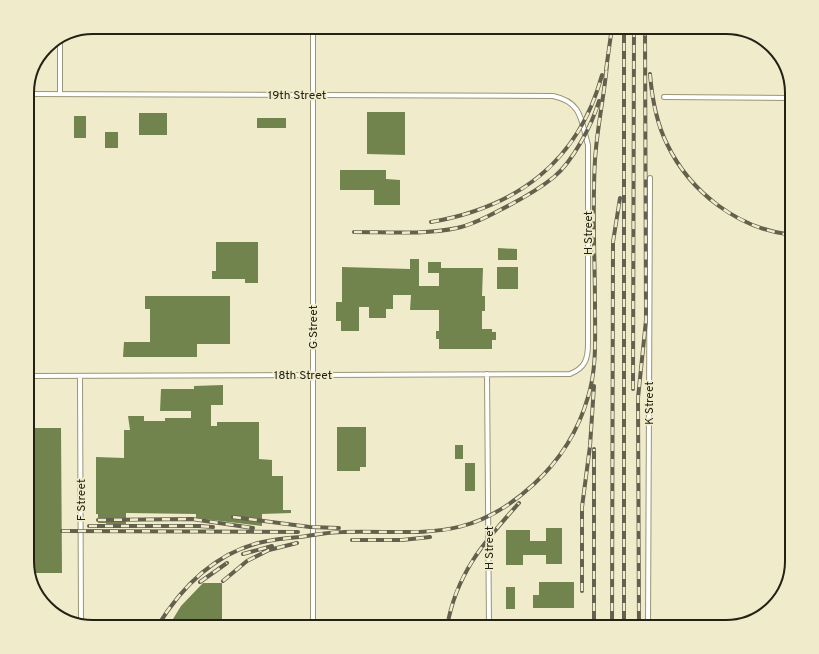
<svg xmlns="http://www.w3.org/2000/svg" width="819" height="654" font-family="Overpass,sans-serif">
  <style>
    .building { fill: #71844d }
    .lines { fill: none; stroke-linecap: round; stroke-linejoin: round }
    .service-casing { stroke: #999576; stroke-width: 6 }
    .service { stroke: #fff; stroke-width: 4 }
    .rail-casing { stroke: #63604e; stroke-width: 4 }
    .rail { stroke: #f0eccb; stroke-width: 2.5; stroke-dasharray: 8; stroke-linecap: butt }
    .labels { text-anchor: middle; stroke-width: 3.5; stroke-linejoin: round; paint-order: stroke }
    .street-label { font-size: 12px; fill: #242216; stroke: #f0eccb }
    .rim { fill: none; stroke: #242216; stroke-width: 2 }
  </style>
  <rect width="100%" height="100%" fill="#f0eccb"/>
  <path class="building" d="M367,112H405V155L367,154Z
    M139,113H167V135H139Z
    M74,116H86V138H74Z
    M257,118H286V128H257Z
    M105,132H118V148H105Z
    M340,170H386V179L400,180V205H374V190H340Z
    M216,242H258V283H245V279H212V271H216Z
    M498,248L517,249V260H498Z
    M410,259H419V286H439V273H428V262H441V268H483L482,296H485V311H482V329H492V332H496V340H492V349H439V339H436V331H439V310H410L411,295H393V309H386V318H369V307H359V331H341V321H336V302H342V267L410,269Z
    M497,267H518V289H497Z
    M145,296H230V344H197V357H123L124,342H150V309H145Z
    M223,385V405H211V426H217V422H259V459L272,460V476H283V510H291V513L262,514V526L196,518V514L126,513V528H106V523H98V514H96V457L124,458V430H130L128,416H144V421H165V418H191V411H160L161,389H194V386Z
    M337,427H366V467H360V471H337Z
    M27,428H61L62,573H29L27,565Z
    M455,445H463V459H455Z
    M465,463H475V491H465Z
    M546,528H562V564H546V555H523V565H506V530H530V541H546Z
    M539,582H574V608H533V595H539Z
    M203,583H222V627H168L181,606Z
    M506,587H515V609H506Z"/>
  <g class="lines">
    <defs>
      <path id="service" d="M313,27V627
        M60,39V93
        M664,97L792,98
        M487,374L489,627
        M27,376L570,374C585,368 588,359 588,344V145C581,120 582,102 553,96L27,94
        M80,377L81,623
        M648,627L650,178"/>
    </defs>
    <use href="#service" class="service-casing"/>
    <use href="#service" class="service"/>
    <defs>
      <path id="rail" d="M624,27V627
        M606,70L612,27
        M650,74C652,98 656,122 667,144C690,192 738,229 792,235
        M431,222C517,207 578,163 602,75
        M354,232C388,232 424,235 457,228C471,225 487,217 500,210C518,201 538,190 554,177C573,161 592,125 599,101
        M633,389L634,27
        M233,517L310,527L339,528
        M98,520L192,519L253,528
        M89,526H199L213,527
        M62,531L298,532
        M352,540H402L430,537
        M243,554L272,546
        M223,581L247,561L269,550L297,543
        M200,582L227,563
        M582,591V507L590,446L594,386
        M157,627C180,589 213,555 258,543C271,540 286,538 300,537C314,535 329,532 343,532C423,530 469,544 534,484C560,460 578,432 588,397C597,368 595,337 595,307C595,258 592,209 595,160C597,128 604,97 607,65
        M447,627C456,574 484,542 519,503
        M594,627V449
        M612,627L613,242L620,198
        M639,627L638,398L646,320L645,27"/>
    </defs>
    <use href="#rail" class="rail-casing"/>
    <use href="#rail" class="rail"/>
  </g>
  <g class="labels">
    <g class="street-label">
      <text x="297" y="99">19th Street</text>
      <text transform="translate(588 233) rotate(-90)" y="4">H Street</text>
      <text transform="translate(313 327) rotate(-90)" y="4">G Street</text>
      <text x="303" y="379">18th Street</text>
      <text transform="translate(649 403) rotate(-90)" y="4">K Street</text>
      <text transform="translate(81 500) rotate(-90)" y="4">F Street</text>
      <text transform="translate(489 548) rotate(-90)" y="4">H Street</text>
    </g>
  </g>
  <path d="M0 0H819V654H0ZM93 34H726A59 59 0 0 1 785 93V561A59 59 0 0 1 726 620H93A59 59 0 0 1 34 561V93A59 59 0 0 1 93 34Z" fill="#f0eccb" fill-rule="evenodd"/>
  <path class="rim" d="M93 34H726A59 59 0 0 1 785 93V561A59 59 0 0 1 726 620H93A59 59 0 0 1 34 561V93A59 59 0 0 1 93 34Z"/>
</svg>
